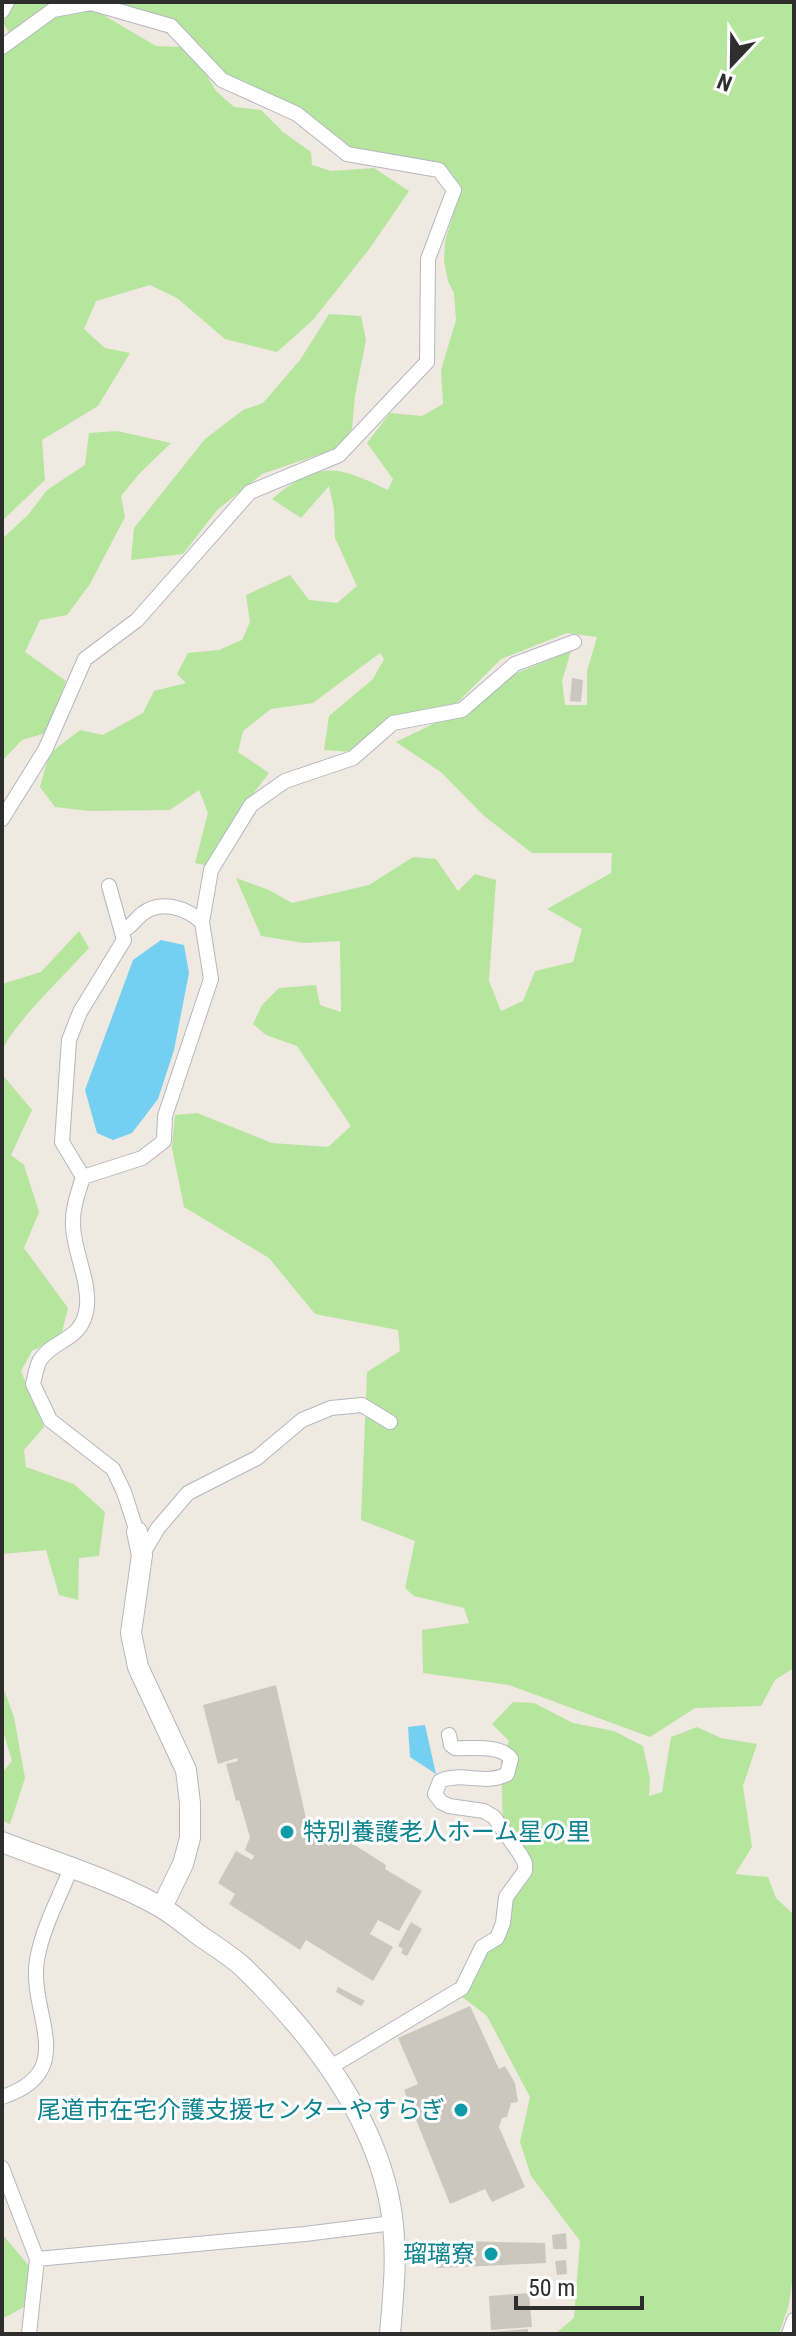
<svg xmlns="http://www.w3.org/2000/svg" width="796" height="2336" font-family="'Roboto Condensed','Noto Sans JP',sans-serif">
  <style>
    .green { fill: #b6e59e }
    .water { fill: #75cff0 }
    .building { fill: #cbc7bf }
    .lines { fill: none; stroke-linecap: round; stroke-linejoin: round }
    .street-casing { stroke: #b4b7c1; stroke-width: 16 }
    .secondary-casing { stroke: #b4b7c1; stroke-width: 22 }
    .street { stroke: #fff; stroke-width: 14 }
    .secondary { stroke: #fff; stroke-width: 20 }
    .culture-dot { fill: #0f9aa8; stroke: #fff; stroke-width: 3 }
    .labels { text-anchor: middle; stroke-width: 6; stroke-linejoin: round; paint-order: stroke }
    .culture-label { font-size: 24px; fill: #0d838f; stroke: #fff; text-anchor: end }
  </style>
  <rect width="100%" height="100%" fill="#efe9e1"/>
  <path class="green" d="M15,2H69L51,5L9,33L3,22Z
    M105,2H794V1668L775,1680L761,1706L695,1708L650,1737L509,1685L423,1673L422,1630L469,1623L464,1608L414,1596L405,1588L415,1541L361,1520L367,1372L400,1351L398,1330L315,1314L269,1258L184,1207L172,1148L175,1115L197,1113L272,1143L328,1147L351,1126L297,1046L266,1035L253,1024L262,1005L279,988L316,985L320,1005L341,1012L340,941L304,943L261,936L236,878L269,890L292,903L369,885L413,857L436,859L458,891L475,874L496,880L489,981L501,1011L523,1001L535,971L573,962L582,929L547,909L611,873L612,853H532L483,815L442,773L396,742L435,723L467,715L512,675L571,651L562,681L565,705H587V671L597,637L567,633L501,659L457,703L390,717L352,752L324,750L329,716L373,679L384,659L380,653L313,703L271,709L243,731L238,752L269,773L249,799L209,866L195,863L208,813L199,790L170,810L90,811L55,807L40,787L49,754L80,730L103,735L143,713L154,691L186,683L177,674L188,653L219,650L242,640L250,622L246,595L290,575L309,600L337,603L357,586L335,538L334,509L329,486L301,518L272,499C319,460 336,465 388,490L393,479L367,443L390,413L422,416L443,404L441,370L456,320L454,293L448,281L444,261L445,242L460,190L441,166L350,149L225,76L174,22Z
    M95,10L156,46L181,47L202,67L216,91L234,107L261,110L283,132L311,152L312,165L331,171L374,168L409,191L370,248L313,320L277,352L225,339L177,298L150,285L96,301L84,329L105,348L130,353L98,406L42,440L45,480L2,521V54L59,14Z
    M329,314L361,316L366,340L355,396L352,429L338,448L262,474L217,510L183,554L131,560L134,528L205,439L243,410L263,403L300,360Z
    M117,431L171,443L140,473L121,496L125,517L90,584L67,615L40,620L25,652L66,681L46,733L22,740L2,761V539L28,515L47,490L85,465L89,433Z
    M79,931L89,948C70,970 7,1029 2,1053V984L41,972Z
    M2,1074L32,1110L11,1155L24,1165L39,1212L24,1248L68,1308L61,1336L32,1351L21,1371L44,1427L24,1450L26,1467L74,1484L105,1512L99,1556L79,1558L78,1600L59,1595L46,1550L2,1554Z
    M2,1684L14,1717L25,1778L10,1824L2,1821V1773L12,1761L2,1728Z
    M513,1702L534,1703L573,1723L614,1731L643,1746L650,1779L649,1796L662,1792L671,1737L697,1727L721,1738L757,1744L743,1786L752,1847L735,1874L768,1877L776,1898L794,1915V2269L789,2304L779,2334H555L574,2318L580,2241L531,2176L520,2142L530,2097L487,2016L461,1996L523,1872L503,1828L501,1759L509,1741L492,1724Z
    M2,2234L30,2267L24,2307L2,2319Z"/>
  <path class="water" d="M161,940L184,945L189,973L174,1050L158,1099L132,1133L113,1140L97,1133L85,1090L133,960Z
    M425,1725L436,1774L410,1757L408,1727Z"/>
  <path class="building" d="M572,678L583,680L581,702L570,701Z
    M276,1685L307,1823L328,1835L331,1830L386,1865L385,1869L422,1891L399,1931L378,1920L370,1934L393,1947L373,1981L306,1940L300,1950L229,1904L235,1894L218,1883L236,1851L252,1860L254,1856L245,1850L250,1837L239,1800L236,1801L226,1764L238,1761L237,1758L218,1764L203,1705Z
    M411,1922L422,1929L407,1956L401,1953L403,1949L398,1946Z
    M338,1987L365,2001L361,2006L336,1992Z
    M470,2006L499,2069L505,2066L515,2083L518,2102L511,2103L507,2117L502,2118L499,2127L525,2187L492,2202L485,2189L450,2204L404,2090L418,2084L398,2038Z
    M566,2233L567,2249H553L552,2235Z
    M454,2241L545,2243L546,2263L437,2268V2246L455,2245Z
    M566,2260L567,2274L557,2275L555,2261Z
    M529,2293L532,2327L491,2330L489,2296Z
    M528,2329V2334H490V2332Z"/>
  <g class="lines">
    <defs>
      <path id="street" d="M2,11L7,2
        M2,47L53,10L91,3L171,26L222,80L297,114L347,154L439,170L454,190L428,259L427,362L339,455L250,492L137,620L85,659L45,750L2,819
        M109,886L124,940L80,1012L69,1040L62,1142L83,1177C78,1193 72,1209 73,1226C74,1252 89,1279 87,1306C83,1342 54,1338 40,1360C36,1367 35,1377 33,1384L50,1420L113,1469L124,1492L137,1532
        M202,922L211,870L251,805L285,781L353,758L393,723L462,710L515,664L574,642
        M83,1177L142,1158L164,1141L165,1116L211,979L202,922C186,908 161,899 142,914C135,920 131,927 122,931
        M142,1555L158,1528L188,1493L257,1458L302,1420L331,1408L362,1405L390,1422
        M329,2068L462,1988L482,1947L497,1938L503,1923L506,1897L525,1871V1863L520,1854L494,1817L484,1811L449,1806L441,1802L435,1794L440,1781C461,1771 486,1786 507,1774L511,1759C501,1744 471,1749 455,1748L451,1745L449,1735
        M2,2097C81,2071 28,2014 37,1960C42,1929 59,1898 71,1868
        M2,2168L37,2259L29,2334
        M37,2259L305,2234L393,2223
        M789,2334L794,2320"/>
      <path id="secondary" d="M137,1532L142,1555L131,1633L138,1667L186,1770L190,1803V1838L183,1864L162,1907
        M2,1842C54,1862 110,1879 159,1906C173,1914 186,1925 199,1935C213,1945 230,1955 243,1967C313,2035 383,2124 393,2225C397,2262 393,2297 390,2334"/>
    </defs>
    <use href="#street" class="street-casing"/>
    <use href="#secondary" class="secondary-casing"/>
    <use href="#street" class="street"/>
    <use href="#secondary" class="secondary"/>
  </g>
  <g class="culture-dot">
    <circle cx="287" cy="1832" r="8"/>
    <circle cx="461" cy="2110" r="8"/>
    <circle cx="491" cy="2254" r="8"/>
  </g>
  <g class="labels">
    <g class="culture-label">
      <text x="303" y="1840" text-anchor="start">特別養護老人ホーム星の里</text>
      <text x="445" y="2118">尾道市在宅介護支援センターやすらぎ</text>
      <text x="475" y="2262">瑠璃寮</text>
    </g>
  </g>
  <rect width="796" height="2336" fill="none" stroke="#2e2e2e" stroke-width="8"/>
  <g transform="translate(732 64) rotate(202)" stroke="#ffffff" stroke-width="6" paint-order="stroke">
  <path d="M0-6L14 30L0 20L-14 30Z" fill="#2e2e2e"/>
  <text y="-12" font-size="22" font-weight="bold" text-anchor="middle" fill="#2e2e2e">N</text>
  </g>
  <path d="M516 2296v12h126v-12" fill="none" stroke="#2e2e2e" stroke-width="4"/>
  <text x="528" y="2296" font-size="24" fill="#2e2e2e" stroke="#ffffff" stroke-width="6" paint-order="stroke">50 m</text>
</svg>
